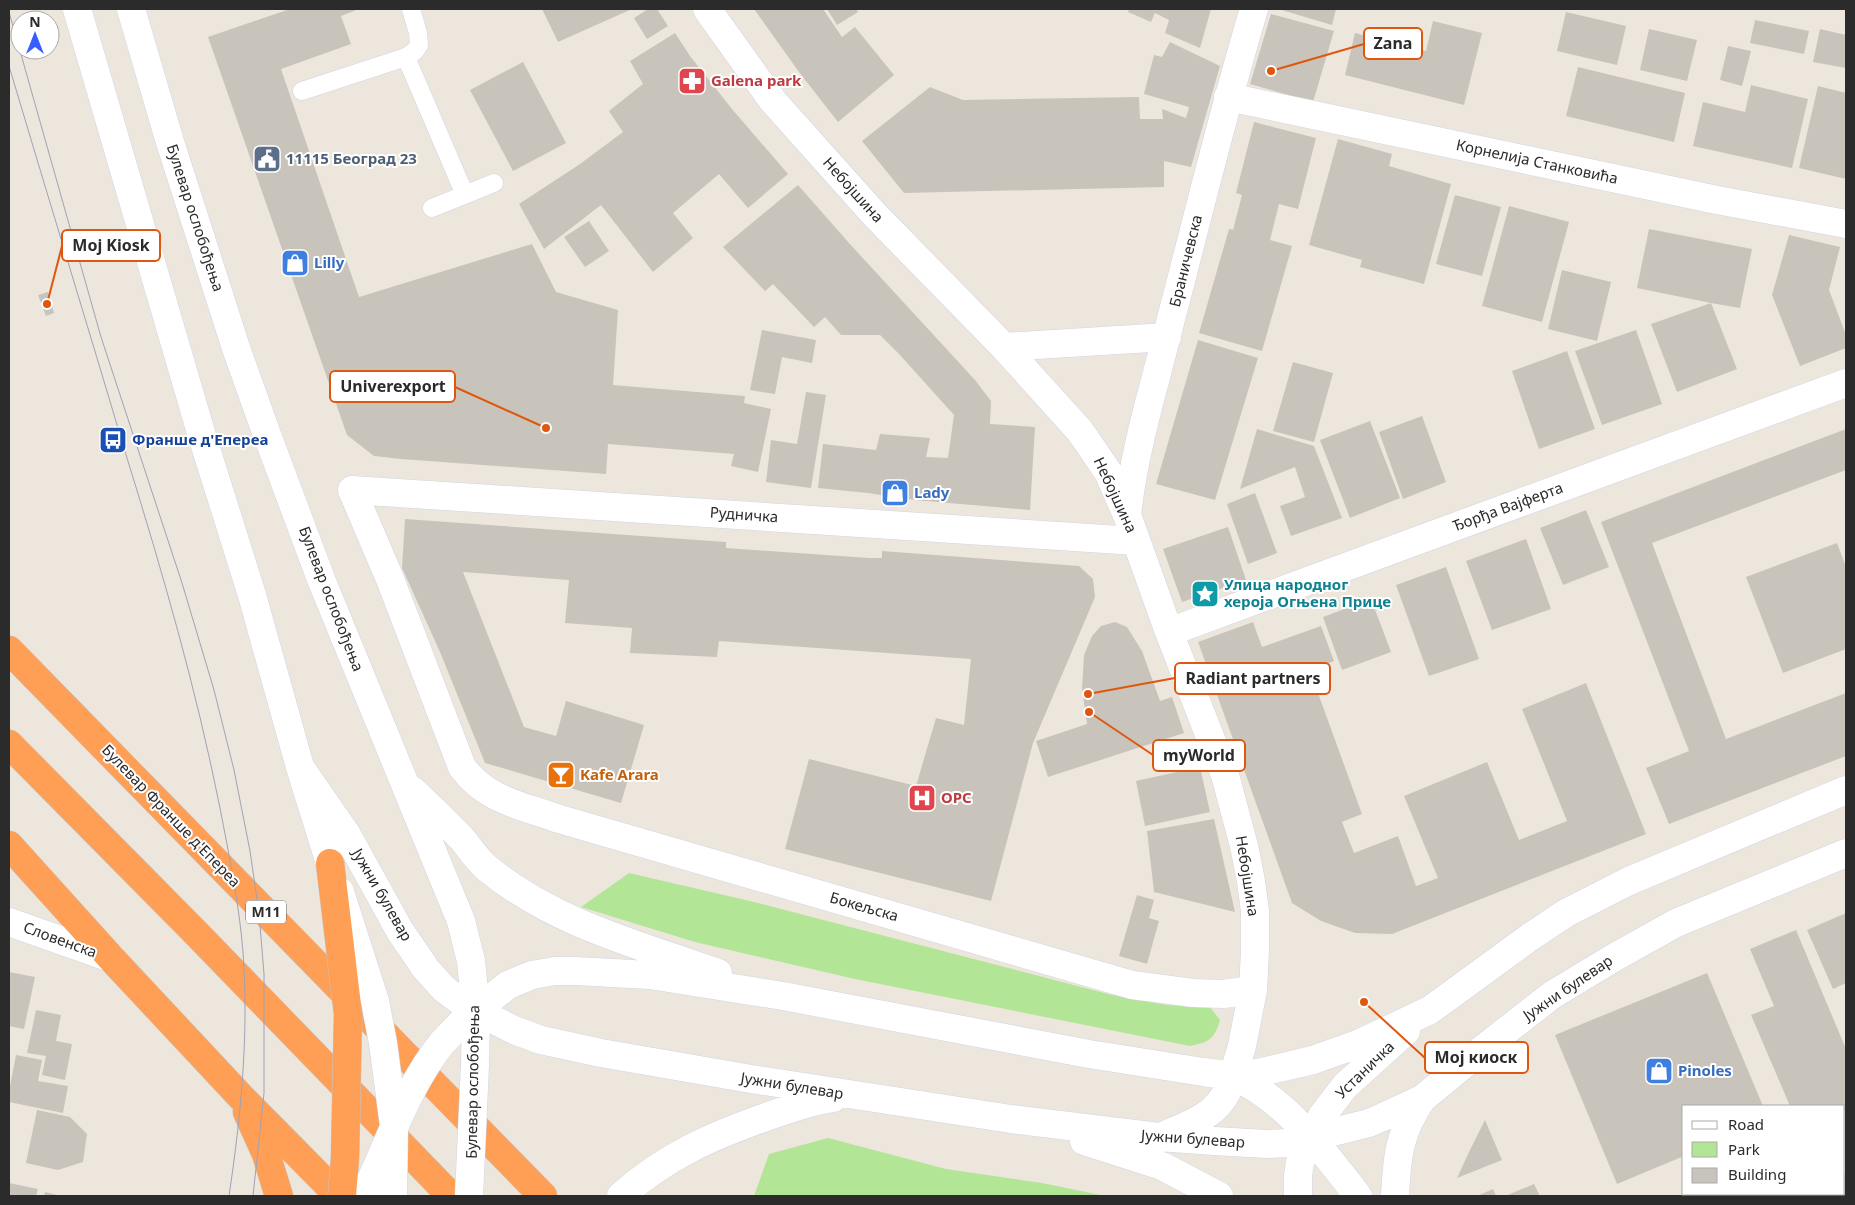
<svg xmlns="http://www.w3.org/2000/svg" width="1855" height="1205" font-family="'Noto Sans',sans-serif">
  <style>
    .green { fill: #b2e696 }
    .building { fill: #c9c4bb }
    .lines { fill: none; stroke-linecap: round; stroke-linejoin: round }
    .lane-casing { stroke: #d1d5e4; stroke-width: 19 }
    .street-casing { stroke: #d1d5e4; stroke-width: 29 }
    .secondary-casing { stroke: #d1d5e4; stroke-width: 29 }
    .highway-casing { stroke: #c8c8c8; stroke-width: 29 }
    .lane { stroke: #fff; stroke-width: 18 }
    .street { stroke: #fff; stroke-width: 28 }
    .secondary { stroke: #fff; stroke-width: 28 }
    .highway { stroke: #ff9e55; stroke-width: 28 }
    .tram { stroke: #9fa2b6; stroke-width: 1 }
    .secondary-bridge-casing { stroke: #d1d5e4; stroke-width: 29; stroke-linecap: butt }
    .highway-bridge-casing { stroke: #c8c8c8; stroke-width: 29; stroke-linecap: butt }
    .secondary-bridge { stroke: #fff; stroke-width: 28 }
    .highway-bridge { stroke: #ff9e55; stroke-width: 28 }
    .labels { text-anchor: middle; stroke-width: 4; stroke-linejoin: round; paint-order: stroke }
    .shield { fill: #fff; stroke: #6b6b6b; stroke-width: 1 }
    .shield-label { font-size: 14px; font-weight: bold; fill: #2b2b2b }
    .health-label { font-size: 15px; font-weight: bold; fill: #be3a42; stroke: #fff; text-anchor: start }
    .service-label { font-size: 15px; font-weight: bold; fill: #4e5e75; stroke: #fff; text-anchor: start }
    .street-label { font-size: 15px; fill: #2b2b2b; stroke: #fff }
    .shop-label { font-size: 15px; font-weight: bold; fill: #366cbe; stroke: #fff; text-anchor: start }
    .transit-label { font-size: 15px; font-weight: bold; fill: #164399; stroke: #fff; text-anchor: start }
    .culture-label { font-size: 15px; font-weight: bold; fill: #0d838f; stroke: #fff; text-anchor: start }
    .food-label { font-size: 15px; font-weight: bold; fill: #c56008; stroke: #fff; text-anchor: start }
    .leader { fill: none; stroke: #df570e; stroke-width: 2 }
    .callout-dot { fill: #df570e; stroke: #fff; stroke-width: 2 }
    .callout { fill: #fff; stroke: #df570e; stroke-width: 2 }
    .callout-label { font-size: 16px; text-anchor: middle; font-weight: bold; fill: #2b2b2b }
  </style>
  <rect width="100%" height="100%" fill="#ede6dc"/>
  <path class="green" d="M629,873L754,902L1112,995L1167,1005L1210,1007L1220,1020C1214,1040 1209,1042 1190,1046L855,979L695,942L581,907Z
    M828,1138L946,1169L1042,1183L1105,1196H754L769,1154Z"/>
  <path class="building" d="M290,9H359L341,16L351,44L281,69L359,297L532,244L556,292L618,310L613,385L745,396L744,403L771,409L758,472L731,466L734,454L608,444L606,474L401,459L374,456L347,435L208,37Z
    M542,9H632L558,42Z
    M648,9H657L668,26L647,39L634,18Z
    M754,9H823L842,37L855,27L894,75L838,122L799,72Z
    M827,9H856L858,12L837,25Z
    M1129,9H1211L1200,48L1165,33L1169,20L1155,13L1151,22L1128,12Z
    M1278,9H1336L1332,25Z
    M1566,12L1626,26L1617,65L1557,51Z
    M1271,14L1334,31L1313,102L1250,84Z
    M1755,20L1809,31L1804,54L1750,43Z
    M1433,21L1482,33L1464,105L1345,75L1355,33L1426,51Z
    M1649,29L1697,40L1687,81L1640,70Z
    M1820,29L1846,35V68L1813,62Z
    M675,33L690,56L732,109L788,174L748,208L719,174L673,213L693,238L653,272L601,205L544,249L519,204L580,164L623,132L609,111L643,84L630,61Z
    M1170,42L1220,66L1191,167L1164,161V187L904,193L862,141L930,87L963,100L1139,97L1140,119H1163L1162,109L1186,118L1189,107L1144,94L1154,55L1162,57Z
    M1728,46L1751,51L1742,86L1720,80Z
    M523,62L566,143L513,171L470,90Z
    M1578,67L1685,93L1674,142L1566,116Z
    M1751,85L1808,99L1792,168L1693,146L1703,102L1745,112Z
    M1818,86L1846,93V179L1799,168Z
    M1254,122L1316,138L1298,209L1279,204L1270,240L1292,246L1262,351L1199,333L1229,229L1233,230L1242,195L1236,193Z
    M1338,139L1392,154L1389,166L1451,184L1424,284L1360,267L1362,260L1309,245Z
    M798,185L849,243L975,380L991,401L990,424L1035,427L1030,510L915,500L868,493L818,488L823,444L876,450L880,434L930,438L926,457L948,458L954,415L900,355L880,335H841L825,317L814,327L773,284L765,291L723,247Z
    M1455,195L1501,207L1482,276L1436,264Z
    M1509,206L1569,222L1542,322L1482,306Z
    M589,221L609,251L585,267L564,237Z
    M1649,229L1752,249L1740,308L1711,303L1737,369L1677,392L1651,324L1711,303L1637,288Z
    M1789,235L1840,247L1829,290L1846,335V348L1800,366L1772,295Z
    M1562,270L1611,282L1597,341L1548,329Z
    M48,292L54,313L46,316L38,295Z
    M762,330L816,340L812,363L782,357L775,394L750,390Z
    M1636,330L1662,404L1602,425L1575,351Z
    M1198,340L1258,358L1215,500L1156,484Z
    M1567,351L1595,429L1539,449L1512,371Z
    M1293,362L1333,373L1314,442L1273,431Z
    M806,392L826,395L811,488L766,482L771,440L797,444Z
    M1422,416L1446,482L1403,499L1379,432Z
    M1370,421L1400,498L1350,518L1320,440Z
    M1257,429L1314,446L1342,518L1291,536L1280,506L1305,497L1295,467L1240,489Z
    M1846,429V470L1652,543L1726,739L1846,693V756L1669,824L1646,768L1689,751L1601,522Z
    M1255,493L1277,553L1248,564L1227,504Z
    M1586,510L1609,567L1563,585L1540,528Z
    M405,519L726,542V548L869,558H882V551L1079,566L1093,579L1095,597L1033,743L991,901L785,849L809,759L916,786L936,718L964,725L971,659L719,641L717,657L630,653L632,628L565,623L569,580L463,572L524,727L556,736L566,701L644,725L621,803L485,763L440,652L402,568Z
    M1228,527L1246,580L1182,602L1163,549Z
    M1526,539L1551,609L1492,630L1466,561Z
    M1837,543L1846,567V649L1783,673L1746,577Z
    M1446,567L1479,659L1429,676L1396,585Z
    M1371,599L1391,652L1342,670L1323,617Z
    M1115,622L1127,627L1142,651L1160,701L1172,697L1184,733L1048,777L1036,741L1087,724L1082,689L1084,655L1092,636L1101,626Z
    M1253,622L1262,647L1321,626L1334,661L1310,671L1362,814L1342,822L1354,853L1398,836L1416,886L1438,878L1404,796L1487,762L1519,840L1567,821L1522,709L1586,683L1646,834L1392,934L1355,933L1321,921L1292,903L1198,642Z
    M1200,767L1210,812L1145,826L1136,781Z
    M1214,819L1235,912L1154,892L1147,831Z
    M1137,895L1154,900L1149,918L1159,921L1147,964L1119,956Z
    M1846,913V983L1833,989L1807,930Z
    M1796,930L1846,1049V1110L1844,1111V1106H1790L1751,1015L1774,1006L1750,949Z
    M9,972L35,977L24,1029L9,1026Z
    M1707,973L1763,1106H1684V1156L1617,1184L1555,1035Z
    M36,1010L61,1015L56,1041L72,1044L65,1080L42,1075L46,1056L27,1053Z
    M16,1055L42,1060L38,1081L68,1086L63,1113L9,1102V1091Z
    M37,1110L70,1117L87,1134L83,1162L58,1170L26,1163Z
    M1485,1120L1502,1160L1457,1178L1470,1150Z
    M1846,1174V1196H1817L1816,1194H1844V1175Z
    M9,1183L38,1189L36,1196H9Z
    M1534,1184L1540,1196H1505Z
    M1493,1189L1496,1196H1477Z
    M45,1192L61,1196H44Z"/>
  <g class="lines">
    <defs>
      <path id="lane" d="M406,57L465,195
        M302,91L406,57L415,51L419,45L418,33L411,9
        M432,208L494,183"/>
      <path id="street" d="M707,9L773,101L874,214L1004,347L1080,431L1108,472L1127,515L1169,632L1225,775L1244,846L1251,881L1255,911V951L1253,990L1242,1046L1233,1076
        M1228,97L1717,200L1846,224
        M1004,347L1167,337
        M1127,515C1134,449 1155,384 1171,319C1198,216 1223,112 1254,9
        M1136,541L352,490L390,579L462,767C486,800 520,805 556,818L1132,985L1193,993L1223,994L1253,990
        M1169,632L1846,383
        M9,922L111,958"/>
      <path id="secondary" d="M77,9L202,436L252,595L300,767L330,863
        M131,9L170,142L236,348L266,432L321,579L461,921L471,961L476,1011L475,1065
        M300,767L347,835L400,931L426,969L444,989L459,1000L476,1011L514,1030L541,1040L601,1053L751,1079L1011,1119L1159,1137L1214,1141L1267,1144L1289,1143L1369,1123L1383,1117L1422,1099L1479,1052L1552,995L1615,957L1676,923L1846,853
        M412,790C429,806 447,823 463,840C471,850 478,861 488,869C554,923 639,945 718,973
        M442,1043L464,1020L508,985L532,975L555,971H575L650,975L783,996L1089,1054L1203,1072L1233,1076L1262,1072L1313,1060L1358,1044L1430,1010L1530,937L1566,913L1629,881L1846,790
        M1233,1076C1287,1100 1323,1151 1358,1196
        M1165,1135C1197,1121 1223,1113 1233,1076
        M1084,1141L1162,1166L1219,1196
        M621,1196C666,1156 710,1137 766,1117C789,1109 808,1102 833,1098
        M1298,1196V1176L1300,1162L1322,1116L1345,1086L1406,1031
        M1395,1196C1397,1156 1399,1133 1422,1099"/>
      <path id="highway" d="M9,650L543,1196
        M9,744L194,931L451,1196
        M9,845L111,958L241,1097L339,1196
        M247,1112L266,1154L279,1196"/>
    </defs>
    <use href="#lane" class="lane-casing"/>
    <use href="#street" class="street-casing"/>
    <use href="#secondary" class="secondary-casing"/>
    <use href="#highway" class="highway-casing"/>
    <use href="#lane" class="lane"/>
    <use href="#street" class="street"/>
    <use href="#secondary" class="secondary"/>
    <use href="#highway" class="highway"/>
    <path class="tram" d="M9,12L101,337L182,583L214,690L234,770L250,851L259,913L264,974V1093L253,1196
      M9,66C48,197 88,327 127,458C163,574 196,688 220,808C229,855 239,903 243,952C249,1033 241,1116 229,1196"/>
    <defs>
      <path id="secondary-bridge" d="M340,892L375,1001L383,1043L394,1126L393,1196
        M363,1196C389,1145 405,1089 442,1043
        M469,1196L475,1065"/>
      <path id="highway-bridge" d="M330,863L348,1014L345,1158L342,1196"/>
    </defs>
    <use href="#secondary-bridge" class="secondary-bridge-casing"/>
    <use href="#highway-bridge" class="highway-bridge-casing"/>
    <use href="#secondary-bridge" class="secondary-bridge"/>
    <use href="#highway-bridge" class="highway-bridge"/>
  </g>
  <defs>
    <symbol id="pharmacy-square" viewBox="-11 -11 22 22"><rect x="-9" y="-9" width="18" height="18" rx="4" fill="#e0444e" stroke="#fff"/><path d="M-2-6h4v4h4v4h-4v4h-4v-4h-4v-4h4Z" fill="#fff"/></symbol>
    <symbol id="civic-square" viewBox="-11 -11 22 22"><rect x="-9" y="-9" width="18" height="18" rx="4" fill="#5c6f8a" stroke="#fff"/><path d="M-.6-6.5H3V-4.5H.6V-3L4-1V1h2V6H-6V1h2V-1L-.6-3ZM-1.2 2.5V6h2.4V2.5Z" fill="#fff"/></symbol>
    <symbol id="shop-square" viewBox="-11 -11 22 22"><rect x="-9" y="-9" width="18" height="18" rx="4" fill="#3f7fe0" stroke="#fff"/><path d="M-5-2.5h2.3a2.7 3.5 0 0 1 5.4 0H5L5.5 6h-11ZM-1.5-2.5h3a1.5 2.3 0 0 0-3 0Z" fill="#fff"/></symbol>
    <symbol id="bus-square" viewBox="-11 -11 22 22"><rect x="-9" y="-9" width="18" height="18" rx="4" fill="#1a4fb4" stroke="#fff"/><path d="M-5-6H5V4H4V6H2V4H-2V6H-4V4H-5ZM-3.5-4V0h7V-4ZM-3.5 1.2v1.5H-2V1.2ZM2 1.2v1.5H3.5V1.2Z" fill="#fff"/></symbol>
    <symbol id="sight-square" viewBox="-11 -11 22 22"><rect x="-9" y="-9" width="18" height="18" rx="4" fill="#0f9aa8" stroke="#fff"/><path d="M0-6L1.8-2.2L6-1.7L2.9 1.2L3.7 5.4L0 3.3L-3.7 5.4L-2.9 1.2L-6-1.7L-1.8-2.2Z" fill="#fff"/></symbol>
    <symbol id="bar-square" viewBox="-11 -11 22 22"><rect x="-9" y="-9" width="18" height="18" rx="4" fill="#e8710a" stroke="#fff"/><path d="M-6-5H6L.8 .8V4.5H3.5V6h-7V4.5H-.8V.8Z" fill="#fff"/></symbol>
    <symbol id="hospital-square" viewBox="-11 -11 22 22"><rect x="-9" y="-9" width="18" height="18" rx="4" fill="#e0444e" stroke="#fff"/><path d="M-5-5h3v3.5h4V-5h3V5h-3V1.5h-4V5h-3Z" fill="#fff"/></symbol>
  </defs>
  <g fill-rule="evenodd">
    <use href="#pharmacy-square" x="676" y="65" width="32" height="32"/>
    <use href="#civic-square" x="251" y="143" width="32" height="32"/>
    <use href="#shop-square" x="279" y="247" width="32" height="32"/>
    <use href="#bus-square" x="97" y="424" width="32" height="32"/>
    <use href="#shop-square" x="879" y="477" width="32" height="32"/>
    <use href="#sight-square" x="1189" y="578" width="32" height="32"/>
    <use href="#bar-square" x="545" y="759" width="32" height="32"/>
    <use href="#hospital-square" x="906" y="782" width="32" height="32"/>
    <use href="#shop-square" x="1643" y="1055" width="32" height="32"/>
  </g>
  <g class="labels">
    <rect class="shield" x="246" y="900.5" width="40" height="23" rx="4"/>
    <g class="shield-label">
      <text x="266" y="917">M11</text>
    </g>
    <g class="health-label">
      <text x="711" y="86">Galena park</text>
      <text x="941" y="803">ОРС</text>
    </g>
    <g class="service-label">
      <text x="286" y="164">11115 Београд 23</text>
    </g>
    <g class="street-label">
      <text transform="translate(1537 162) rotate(12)" y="5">Корнелија Станковића</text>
      <text transform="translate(853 190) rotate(48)" y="5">Небојшина</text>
      <text transform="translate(195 218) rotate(72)" y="5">Булевар ослобођења</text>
      <text transform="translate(1186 261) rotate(-76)" y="5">Браничевска</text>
      <text transform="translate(1115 495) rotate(65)" y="5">Небојшина</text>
      <text transform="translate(1508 507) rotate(-20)" y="5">Ђорђа Вајферта</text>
      <text transform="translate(744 515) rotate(4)" y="5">Рудничка</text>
      <text transform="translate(331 599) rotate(69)" y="5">Булевар ослобођења</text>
      <text transform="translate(171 816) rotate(46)" y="5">Булевар Франше д'Епереа</text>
      <text transform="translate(1247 876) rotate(81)" y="5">Небојшина</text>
      <text transform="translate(382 895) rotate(60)" y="5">Јужни булевар</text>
      <text transform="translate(864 907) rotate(16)" y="5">Бокељска</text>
      <text transform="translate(60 940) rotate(20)" y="5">Словенска</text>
      <text transform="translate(1568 988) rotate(-34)" y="5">Јужни булевар</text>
      <text transform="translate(1365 1070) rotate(-44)" y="5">Устаничка</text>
      <text transform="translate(473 1082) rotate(-89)" y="5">Булевар ослобођења</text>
      <text transform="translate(792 1086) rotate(9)" y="5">Јужни булевар</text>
      <text transform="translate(1193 1139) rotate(4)" y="5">Јужни булевар</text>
    </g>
    <g class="shop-label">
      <text x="314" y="268">Lilly</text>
      <text x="914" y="498">Lady</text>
      <text x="1678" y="1076">Pinoles</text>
    </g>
    <g class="transit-label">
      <text x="132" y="445">Франше д'Епереа</text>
    </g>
    <g class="culture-label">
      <text x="1224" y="590">Улица народног<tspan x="1224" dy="17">хероја Огњена Прице</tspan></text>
    </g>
    <g class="food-label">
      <text x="580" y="780">Kafe Arara</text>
    </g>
  </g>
  <path class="leader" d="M1271 71L1364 44M47 304L62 246M546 428L455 387M1088 694L1175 678M1089 712L1153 755M1364 1002L1425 1058"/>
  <g class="callout-dot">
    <circle cx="1271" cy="71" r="5"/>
    <circle cx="47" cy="304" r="5"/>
    <circle cx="546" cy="428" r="5"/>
    <circle cx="1088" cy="694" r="5"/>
    <circle cx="1089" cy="712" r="5"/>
    <circle cx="1364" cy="1002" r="5"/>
  </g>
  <g class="callout">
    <rect x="1364" y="28" width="58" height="31" rx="5"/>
    <rect x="62" y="230" width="98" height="31" rx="5"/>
    <rect x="330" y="371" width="125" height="31" rx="5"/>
    <rect x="1175" y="663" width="155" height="31" rx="5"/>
    <rect x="1153" y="740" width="92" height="31" rx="5"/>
    <rect x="1425" y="1042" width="103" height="31" rx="5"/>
  </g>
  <g class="callout-label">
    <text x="1393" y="49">Zana</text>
    <text x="111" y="251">Moj Kiosk</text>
    <text x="393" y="392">Univerexport</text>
    <text x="1253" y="684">Radiant partners</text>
    <text x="1199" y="761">myWorld</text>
    <text x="1476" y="1063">Мој киоск</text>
  </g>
  <rect width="1855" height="1205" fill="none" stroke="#2b2b2b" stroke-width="20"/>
  <rect x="1682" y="1105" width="162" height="90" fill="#ffffff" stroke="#aaaaaa"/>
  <rect x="1692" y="1121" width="25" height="8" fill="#ffffff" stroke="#aaaaaa"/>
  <text x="1728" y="1130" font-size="15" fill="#2b2b2b">Road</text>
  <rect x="1692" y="1142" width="25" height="15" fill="#b2e696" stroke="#aaaaaa"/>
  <text x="1728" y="1155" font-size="15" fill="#2b2b2b">Park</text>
  <rect x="1692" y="1168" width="25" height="15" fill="#c9c4bb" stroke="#aaaaaa"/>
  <text x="1728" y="1180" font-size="15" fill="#2b2b2b">Building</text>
  <g transform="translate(35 35)"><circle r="24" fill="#ffffff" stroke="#aaaaaa"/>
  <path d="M0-4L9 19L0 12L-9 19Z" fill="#375dff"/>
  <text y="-8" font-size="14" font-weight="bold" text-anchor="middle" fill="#2b2b2b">N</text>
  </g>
</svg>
